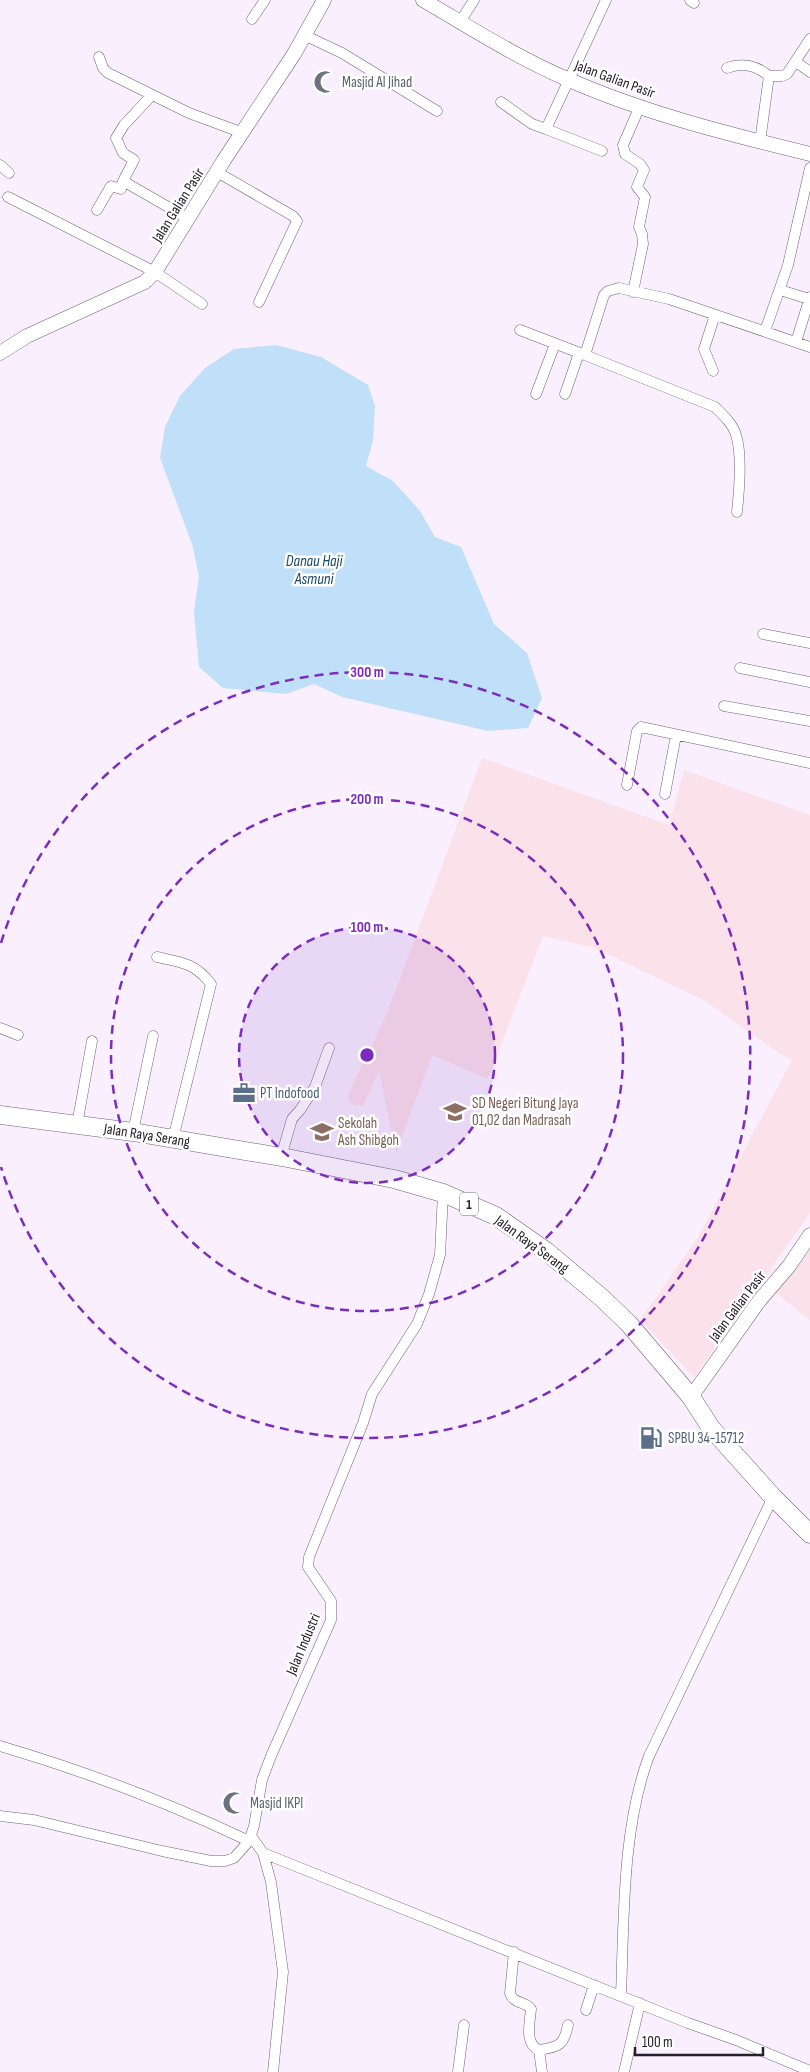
<svg xmlns="http://www.w3.org/2000/svg" width="810" height="2072" font-family="'Sofia Sans Condensed',sans-serif">
  <style>
    .industrial { fill: #fbe2ea }
    .water { fill: #bfe0f8 }
    .lines { fill: none; stroke-linecap: round; stroke-linejoin: round }
    .street-casing { stroke: #706276; stroke-width: 11 }
    .secondary-casing { stroke: #706276; stroke-width: 15 }
    .highway-casing { stroke: #706276; stroke-width: 19 }
    .street { stroke: #fff; stroke-width: 10 }
    .secondary { stroke: #fff; stroke-width: 14 }
    .highway { stroke: #fff; stroke-width: 18 }
    .ring { fill: none; stroke: #7b2cbf; stroke-width: 2.5; stroke-dasharray: 9 6 }
    .labels { text-anchor: middle; stroke-width: 5; stroke-linejoin: round; paint-order: stroke }
    .shield { fill: #fff; stroke: #676369; stroke-width: 1 }
    .shield-label { font-size: 14px; font-weight: bold; fill: #262029 }
    .street-label { font-size: 15px; fill: #262029; stroke: #fff }
    .worship-label { font-size: 15px; fill: #5b616d; stroke: #fff; text-anchor: start }
    .service-label { font-size: 15px; fill: #4e5e75; stroke: #fff; text-anchor: start }
    .education-label { font-size: 15px; fill: #785e54; stroke: #fff; text-anchor: start }
    .water-label { font-size: 16px; font-style: italic; fill: #174765; stroke: #fff }
    .centre { fill: #7b2cbf; stroke: #fff; stroke-width: 2.5 }
    .ring-label { font-size: 15px; text-anchor: middle; font-weight: bold; fill: #7b2cbf; stroke: #fff; stroke-width: 5; stroke-linejoin: round; paint-order: stroke }
  </style>
  <rect width="100%" height="100%" fill="#f9effe"/>
  <path class="industrial" d="M482,758L669,825L684,770L810,815V1213L694,1377L640,1320L698,1237L792,1060L780,1054L705,1001L595,948L543,936L488,1079L432,1055L396,1153L379,1071L363,1106L354,1105L348,1099L350,1091L388,1011Z
    M810,1246V1320L774,1292Z"/>
  <path class="water" d="M276,345L321,357L368,385L375,406L373,440L366,466L393,481L420,511L435,537L461,547L494,624L527,653L542,698L528,728L488,731L342,697L314,684L286,694L223,688L199,667L194,612L199,576L192,544L160,458L165,427L180,396L205,368L234,349Z"/>
  <g class="lines">
    <defs>
      <path id="street" d="M690,0L694,3
        M252,19L265,0
        M460,22L474,0
        M304,35L342,53L437,111
        M99,57L103,68L108,73L189,113L243,133
        M796,62L810,72
        M727,68C742,62 757,66 769,76
        M152,95L124,125L116,138L123,153L134,160L123,181L189,219
        M501,102L532,124L546,129
        M760,142L769,76H782L787,74L810,39
        M602,151L546,129L606,0
        M0,165L9,173
        M217,172L293,216L297,221L259,302
        M8,197L155,272L202,304
        M97,210L111,186L121,189L123,181
        M780,290L809,299
        M633,292L643,244L642,234L639,227L645,197L637,187L644,170L640,164L625,154L623,145L640,106
        M520,330L585,355L604,295L608,291L619,288L669,299L810,347
        M765,331L788,265L810,168
        M796,342L810,297
        M585,355L715,407C723,415 733,424 736,435C742,453 739,493 737,512
        M713,371L704,349L715,315
        M536,394L555,344
        M565,394L579,353
        M763,634L810,643
        M740,668L810,682
        M724,706L810,721
        M627,785L637,731L641,727L810,763
        M665,794L676,735
        M157,957C181,962 195,963 211,984L173,1139
        M0,1028L18,1035
        M77,1125L92,1041
        M133,1132L153,1036
        M281,1157L292,1119L300,1110L315,1087L329,1048
        M0,1746C85,1771 169,1803 249,1841
        M0,1816L34,1820L162,1851L211,1861H225L234,1858L249,1841L254,1826L262,1780L271,1756L331,1620V1601L308,1567L309,1557L363,1423L372,1394L417,1324L429,1294L440,1255L443,1193
        M251,1836L263,1853L271,1882L283,1972L273,2072
        M263,1853L688,2023L736,2040L810,2071
        M514,1952L510,1993C513,2004 525,2001 531,2009C530,2022 524,2044 539,2050C559,2047 564,2045 568,2025
        M621,1995C624,1919 622,1828 649,1756L773,1497
        M586,2010L594,1985
        M539,2050L542,2072
        M458,2072L464,2025
        M624,2072L640,2003"/>
      <path id="secondary" d="M423,0C471,28 516,57 567,79C644,113 728,134 810,154
        M0,353L27,336L145,282L155,272L224,160L294,54L324,0
        M691,1397L759,1301L789,1266L810,1235"/>
      <path id="highway" d="M0,1115L133,1132L287,1158L394,1179L443,1193L496,1216L546,1251L602,1298L629,1324L691,1397L711,1428L773,1497L810,1534"/>
    </defs>
    <use href="#street" class="street-casing"/>
    <use href="#secondary" class="secondary-casing"/>
    <use href="#highway" class="highway-casing"/>
    <use href="#street" class="street"/>
    <use href="#secondary" class="secondary"/>
    <use href="#highway" class="highway"/>
  </g>
  <circle cx="367" cy="1055" r="128" fill="#7b2cbf" fill-opacity=".12"/>
  <g class="ring">
    <circle cx="367" cy="1055" r="128"/>
    <circle cx="367" cy="1055" r="256"/>
    <path d="M1 943A383 383 0 1 1 1 1167"/>
  </g>
  <defs>
    <symbol id="mosque-bare" viewBox="-9 -9 18 18"><path d="M3.5-4.9A6 6 0 1 0 3.5 4.9A5 5 0 1 1 3.5-4.9Z" fill="#6b7280" stroke="#fff" stroke-width="2.5" paint-order="stroke"/></symbol>
    <symbol id="office-bare" viewBox="-9 -9 18 18"><path d="M-6-3h4V-5.5h4V-3h4V5H-6ZM-1-4.5V-3h2v-1.5ZM-6 0V1H6V0Z" fill="#5c6f8a" stroke="#fff" stroke-width="2.5" paint-order="stroke"/></symbol>
    <symbol id="school-bare" viewBox="-9 -9 18 18"><path d="M0-5L7-2L0 1L-7-2ZM-4 1L0 2.5L4 1V4Q0 6-4 4Z" fill="#8d6e63" stroke="#fff" stroke-width="2.5" paint-order="stroke"/></symbol>
    <symbol id="fuel-bare" viewBox="-9 -9 18 18"><path d="M-5.5-6h7V0h2V4h1.3V-2.5L3-4.5l.8-.8L6-3V5H2.5V1h-1V6h-7ZM-4.2-4.7v3.2H.2V-4.7Z" fill="#5c6f8a" stroke="#fff" stroke-width="2.5" paint-order="stroke"/></symbol>
  </defs>
  <g fill-rule="evenodd">
    <use href="#mosque-bare" x="309" y="66" width="32" height="32"/>
    <use href="#office-bare" x="228" y="1077" width="32" height="32"/>
    <use href="#school-bare" x="439" y="1096" width="32" height="32"/>
    <use href="#school-bare" x="306" y="1116" width="32" height="32"/>
    <use href="#fuel-bare" x="635" y="1422" width="32" height="32"/>
    <use href="#mosque-bare" x="218" y="1787" width="32" height="32"/>
  </g>
  <g class="labels">
    <rect class="shield" x="460" y="1192.5" width="18" height="23" rx="4"/>
    <g class="shield-label">
      <text x="469" y="1209">1</text>
    </g>
    <g class="street-label">
      <text transform="translate(615 79) rotate(20)" y="5">Jalan Galian Pasir</text>
      <text transform="translate(178 205) rotate(-58)" y="5">Jalan Galian Pasir</text>
      <text transform="translate(147 1135) rotate(9)" y="5">Jalan Raya Serang</text>
      <text transform="translate(532 1244) rotate(36)" y="5">Jalan Raya Serang</text>
      <text transform="translate(737 1306) rotate(-53)" y="5">Jalan Galian Pasir</text>
      <text transform="translate(303 1644) rotate(-67)" y="5">Jalan Industri</text>
    </g>
    <g class="worship-label">
      <text x="342" y="87">Masjid Al Jihad</text>
      <text x="250" y="1808">Masjid IKPI</text>
    </g>
    <g class="service-label">
      <text x="260" y="1098">PT Indofood</text>
      <text x="668" y="1443">SPBU 34-15712</text>
    </g>
    <g class="education-label">
      <text x="472" y="1108">SD Negeri Bitung Jaya<tspan x="472" dy="17">01,02 dan Madrasah</tspan></text>
      <text x="338" y="1128">Sekolah<tspan x="338" dy="17">Ash Shibgoh</tspan></text>
    </g>
    <g class="water-label">
      <text x="314" y="566">Danau Haji<tspan x="314" dy="18">Asmuni</tspan></text>
    </g>
  </g>
  <circle cx="367" cy="1055" r="8" class="centre"/>
  <g class="ring-label">
    <text x="367" y="677">300 m</text>
    <text x="367" y="804">200 m</text>
    <text x="367" y="932">100 m</text>
  </g>
  <path d="M635 2047v8h128v-8" fill="none" stroke="#262029" stroke-width="2.5"/>
  <text x="642" y="2047" font-size="15" fill="#262029" stroke="#ffffff" stroke-width="4" paint-order="stroke">100 m</text>
</svg>
